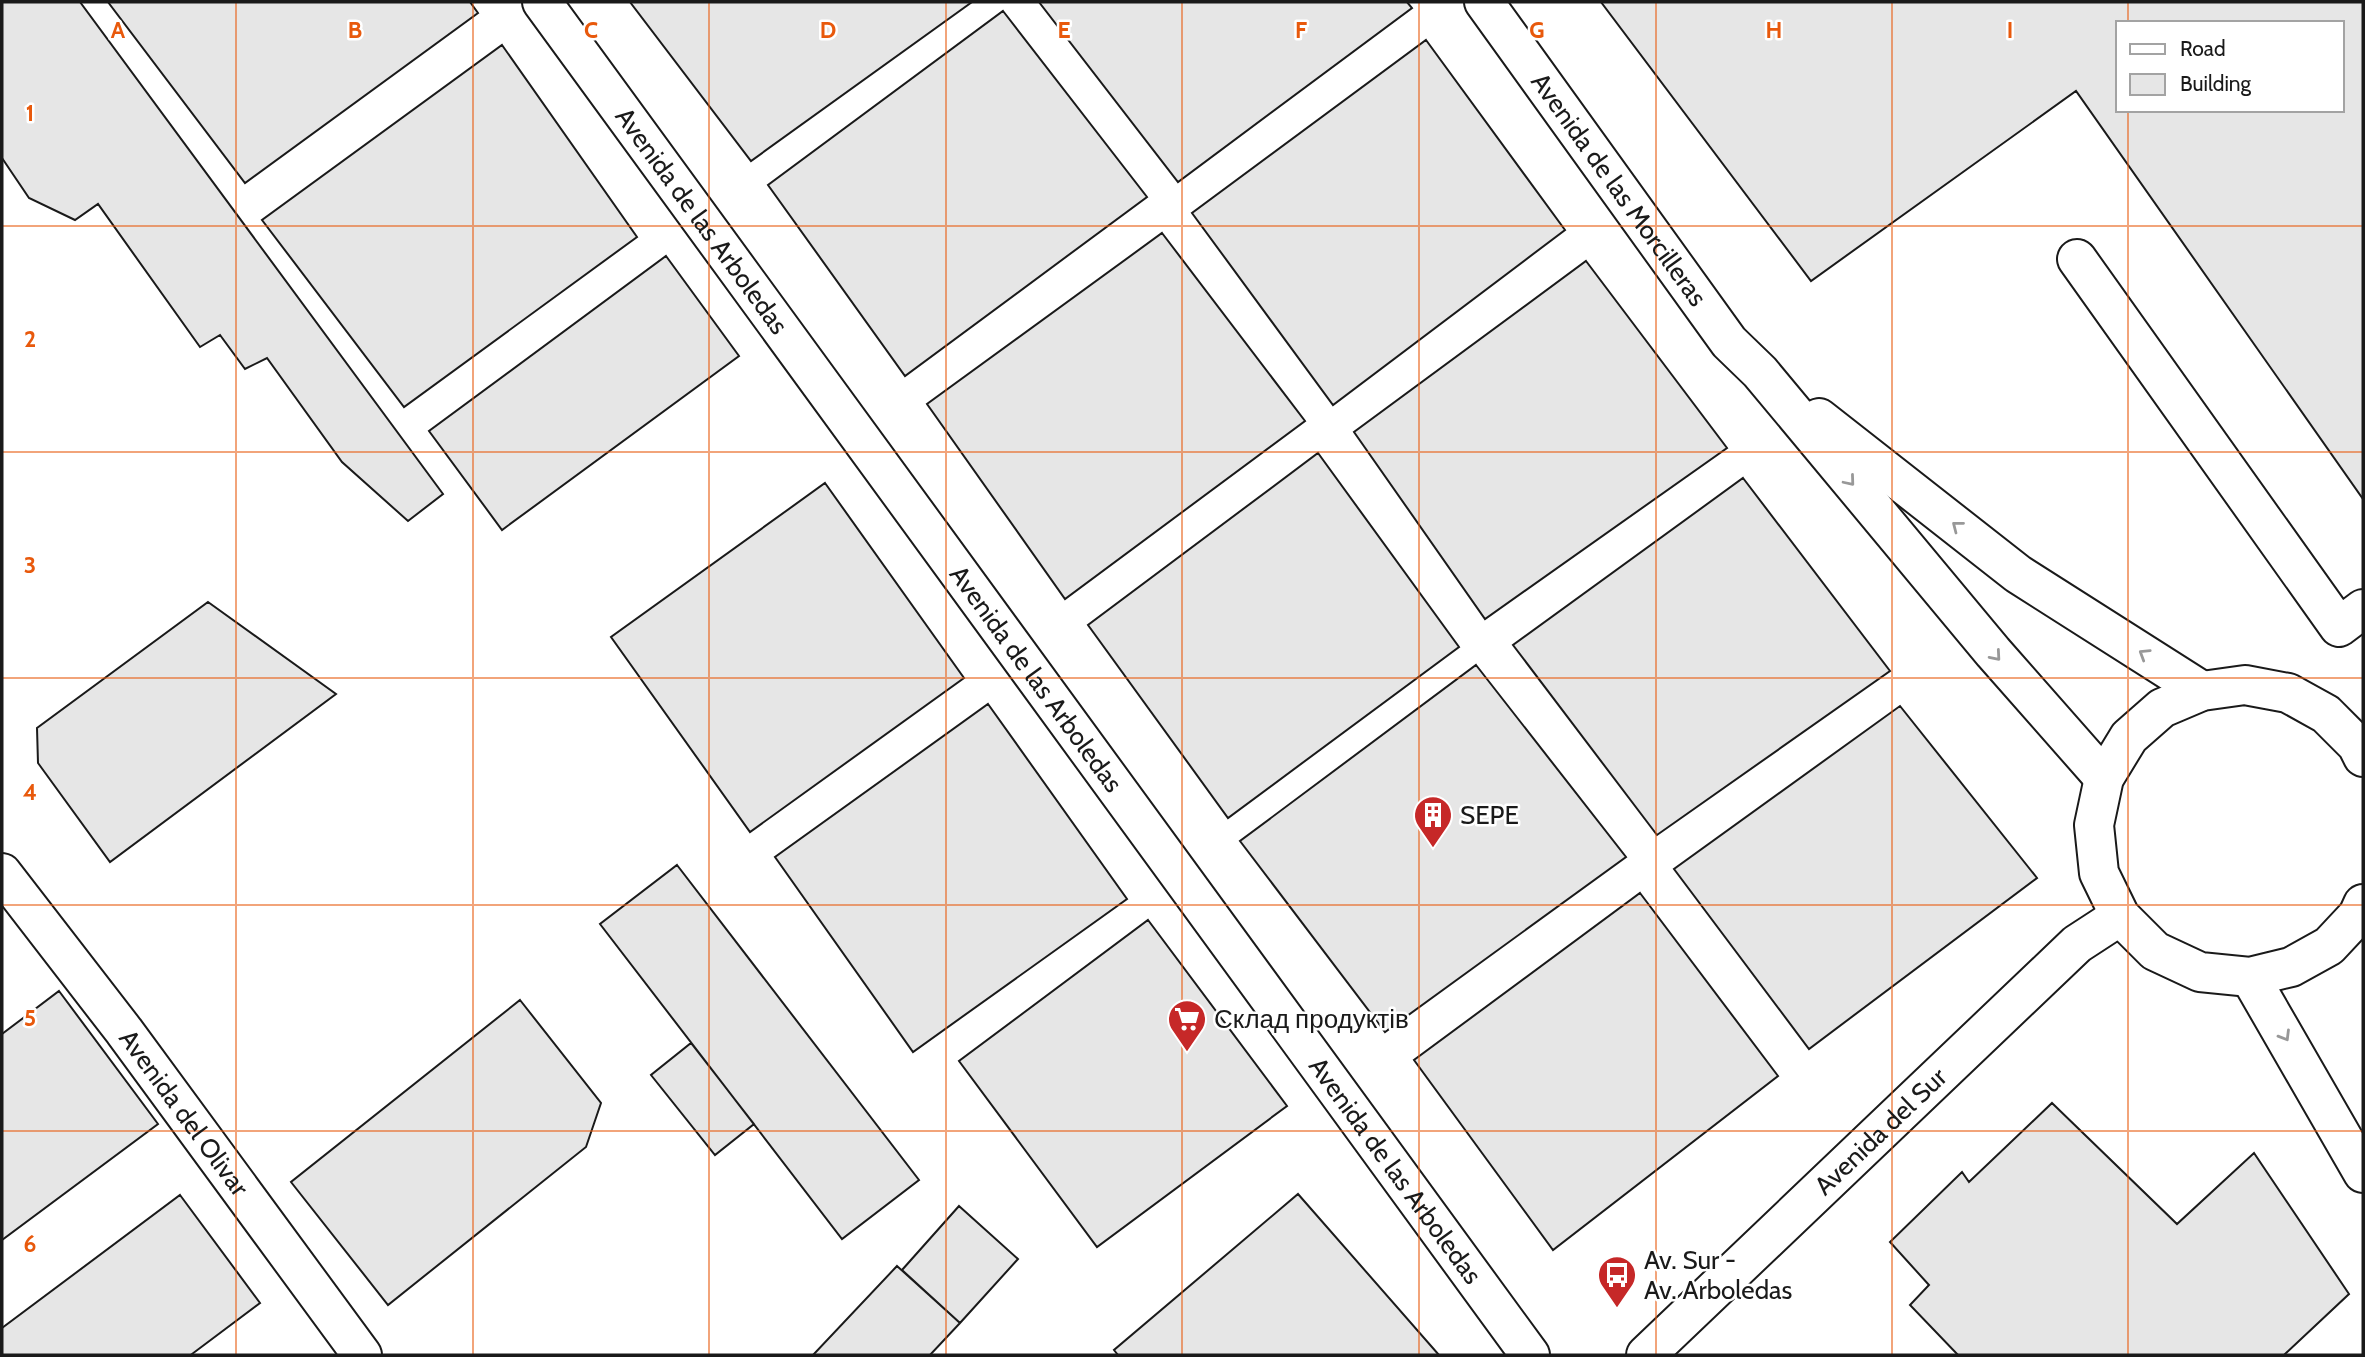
<svg xmlns="http://www.w3.org/2000/svg" width="2365" height="1357" font-family="Cabin,sans-serif">
  <style>
    .building { fill: #e6e6e6; stroke: #1a1a1a; stroke-width: 2; fill-rule: evenodd }
    .lines { fill: none; stroke-linecap: round; stroke-linejoin: round }
    .minor-casing { stroke: #1a1a1a; stroke-width: 42 }
    .minor { stroke: #fff; stroke-width: 38 }
    .oneway { stroke: #989898 }
    .grid { fill: none; stroke: #e8590c; stroke-width: 2; stroke-opacity: 0.55 }
    .labels { text-anchor: middle; stroke-width: 5; stroke-linejoin: round; paint-order: stroke }
    .street-label { font-size: 26px; fill: #1a1a1a; stroke: #fff }
    .poi-label { font-size: 26px; fill: #1a1a1a; stroke: #fff; text-anchor: start }
    .grid-label { font-size: 23px; text-anchor: middle; font-weight: bold; fill: #e8590c; stroke: #fff; stroke-width: 5; stroke-linejoin: round; paint-order: stroke }
  </style>
  <rect width="100%" height="100%" fill="#fff"/>
  <path class="building" d="M2,2H80L443,494L408,521L342,462L267,358L245,369L220,335L200,347L98,204L75,220L29,198L2,158Z
    M108,2H470L478,13L245,183Z
    M630,2H972L751,161Z
    M1039,2H1407L1412,8L1178,182Z
    M1601,2H2363V499L2076,91L1811,281ZM2118,23H2342V110H2118Z
    M1003,11L1147,197L905,376L768,185Z
    M1426,40L1565,230L1333,405L1192,213Z
    M502,45L637,237L404,407L262,220Z
    M1162,233L1305,421L1065,599L927,404Z
    M666,256L739,356L502,530L429,431Z
    M1586,261L1727,448L1485,619L1354,432Z
    M1318,453L1459,647L1228,818L1088,625Z
    M1743,478L1890,671L1657,835L1513,645Z
    M825,483L964,678L750,832L611,637Z
    M208,602L336,694L110,862L38,763L37,728Z
    M1476,665L1626,857L1385,1032L1240,841Z
    M988,704L1127,899L913,1052L775,857Z
    M1900,706L2037,878L1809,1049L1674,869Z
    M677,865L919,1180L842,1239L600,924Z
    M1640,893L1778,1076L1553,1250L1414,1060Z
    M1148,920L1287,1106L1097,1247L959,1061Z
    M59,991L158,1124L2,1240V1034Z
    M520,1000L601,1103L586,1147L388,1305L291,1182Z
    M691,1043L754,1124L715,1155L651,1075Z
    M2052,1103L2177,1224L2254,1153L2349,1294L2284,1355H1958L1910,1305L1929,1285L1890,1242L1962,1172L1969,1182Z
    M1298,1194L1439,1355H1118L1114,1350Z
    M180,1195L260,1303L192,1354L194,1355H2V1328Z
    M959,1206L1018,1259L960,1323L902,1270Z
    M897,1266L960,1323L930,1355H813Z"/>
  <g class="lines">
    <defs>
      <g id="minor">
        <path id="s1" d="M542,2L1530,1355"/>
        <path id="s2" d="M1484,2L1729,342L1760,372L1993,652L2104,778"/>
        <path d="M2077,259L2339,627L2363,609"/>
        <path d="M1819,418L2018,574L2202,691"/>
        <path d="M2363,757L2357,745L2326,714L2288,693L2245,685L2202,691L2162,708L2129,737L2104,778L2094,825L2099,873L2120,916L2155,951L2200,972L2250,977L2291,967L2329,946L2358,915L2363,904"/>
        <path id="s3" d="M2,873L124,1031L362,1355"/>
        <path d="M2250,977L2363,1173"/>
        <path id="s4" d="M1646,1355L2077,944L2120,916"/>
      </g>
    </defs>
    <use href="#minor" class="minor-casing"/>
    <use href="#minor" class="minor"/>
  </g>
  <defs><path id="oneway-chevron" d="M-2-3.5L2.5 0L-2 3.5" fill="none" stroke-width="1.6" stroke-linecap="round" stroke-linejoin="round" transform="scale(1.75)"/></defs>
  <g class="oneway">
    <use href="#oneway-chevron" transform="translate(1850 481) rotate(50)"/>
    <use href="#oneway-chevron" transform="translate(1957 526) rotate(-142)"/>
    <use href="#oneway-chevron" transform="translate(2144 654) rotate(-148)"/>
    <use href="#oneway-chevron" transform="translate(1996 656) rotate(49)"/>
    <use href="#oneway-chevron" transform="translate(2285 1036) rotate(59)"/>
  </g>
  <path class="grid" d="M236,2V1355M473,2V1355M709,2V1355M946,2V1355M1182,2V1355M1419,2V1355M1656,2V1355M1892,2V1355M2128,2V23M2128,110V1355M2,226H2363M2,452H2363M2,678H2363M2,905H2363M2,1131H2363"/>
  <defs>
    <symbol id="building-pin" viewBox="-11 -11 22 30"><path d="M0 17L-7.5 6A9.5 9.5 0 1 1 7.5 6Z" fill="#c62828" stroke="#fff"/><path d="M-4-6H4V6H1V3H-1V6H-4ZM-2.5-4.3h1.7v1.8h-1.7ZM.8-4.3h1.7v1.8H.8ZM-2.5-1h1.7V.8h-1.7ZM.8-1h1.7V.8H.8Z" fill="#fff"/></symbol>
    <symbol id="supermarket-pin" viewBox="-11 -11 22 30"><path d="M0 17L-7.5 6A9.5 9.5 0 1 1 7.5 6Z" fill="#c62828" stroke="#fff"/><path d="M-6-5.5h2.5l.6 2H6L4.5 2H-2.5L-4.4-4H-6ZM-1.5 3.2a1.3 1.3 0 1 0 .1 0ZM3 3.2a1.3 1.3 0 1 0 .1 0Z" fill="#fff"/></symbol>
    <symbol id="bus-pin" viewBox="-11 -11 22 30"><path d="M0 17L-7.5 6A9.5 9.5 0 1 1 7.5 6Z" fill="#c62828" stroke="#fff"/><path d="M-5-6H5V4H4V6H2V4H-2V6H-4V4H-5ZM-3.5-4V0h7V-4ZM-3.5 1.2v1.5H-2V1.2ZM2 1.2v1.5H3.5V1.2Z" fill="#fff"/></symbol>
  </defs>
  <g fill-rule="evenodd">
    <use href="#building-pin" x="1411" y="793" width="44" height="60"/>
    <use href="#supermarket-pin" x="1165" y="997" width="44" height="60"/>
    <use href="#bus-pin" x="1595" y="1253" width="44" height="60"/>
  </g>
  <g class="labels">
    <g class="street-label">
      <text dy="9" stroke="none"><textPath href="#s2" startOffset="231">Avenida de las Morcilleras</textPath></text>
      <text dy="9" stroke="none"><textPath href="#s1" startOffset="271">Avenida de las Arboledas</textPath></text>
      <text dy="9" stroke="none"><textPath href="#s1" startOffset="838">Avenida de las Arboledas</textPath></text>
      <text dy="9" stroke="none"><textPath href="#s3" startOffset="301">Avenida del Olivar</textPath></text>
      <text dy="9" stroke="none"><textPath href="#s4" startOffset="324">Avenida del Sur</textPath></text>
      <text dy="9" stroke="none"><textPath href="#s1" startOffset="1447">Avenida de las Arboledas</textPath></text>
    </g>
    <g class="poi-label">
      <text x="1460" y="824">SEPE</text>
      <text x="1214" y="1028">Склад продуктів</text>
      <text x="1644" y="1269">Av. Sur -<tspan x="1644" dy="30">Av. Arboledas</tspan></text>
    </g>
  </g>
  <g class="grid-label">
    <text x="118" y="38">A</text>
    <text x="355" y="38">B</text>
    <text x="591" y="38">C</text>
    <text x="828" y="38">D</text>
    <text x="1064" y="38">E</text>
    <text x="1301" y="38">F</text>
    <text x="1537" y="38">G</text>
    <text x="1774" y="38">H</text>
    <text x="2010" y="38">I</text>
    <text x="30" y="121">1</text>
    <text x="30" y="347">2</text>
    <text x="30" y="573">3</text>
    <text x="30" y="800">4</text>
    <text x="30" y="1026">5</text>
    <text x="30" y="1252">6</text>
  </g>
  <rect width="2365" height="1357" fill="none" stroke="#1a1a1a" stroke-width="7"/>
  <rect x="2116" y="21" width="228" height="91" fill="#ffffff" stroke="#a3a3a3" stroke-width="2"/>
  <rect x="2130" y="44" width="35" height="10" fill="#ffffff" stroke="#a3a3a3" stroke-width="2"/>
  <text x="2180" y="56" font-size="21" fill="#1a1a1a">Road</text>
  <rect x="2130" y="74" width="35" height="21" fill="#e6e6e6" stroke="#a3a3a3" stroke-width="2"/>
  <text x="2180" y="91" font-size="21" fill="#1a1a1a">Building</text>
</svg>
